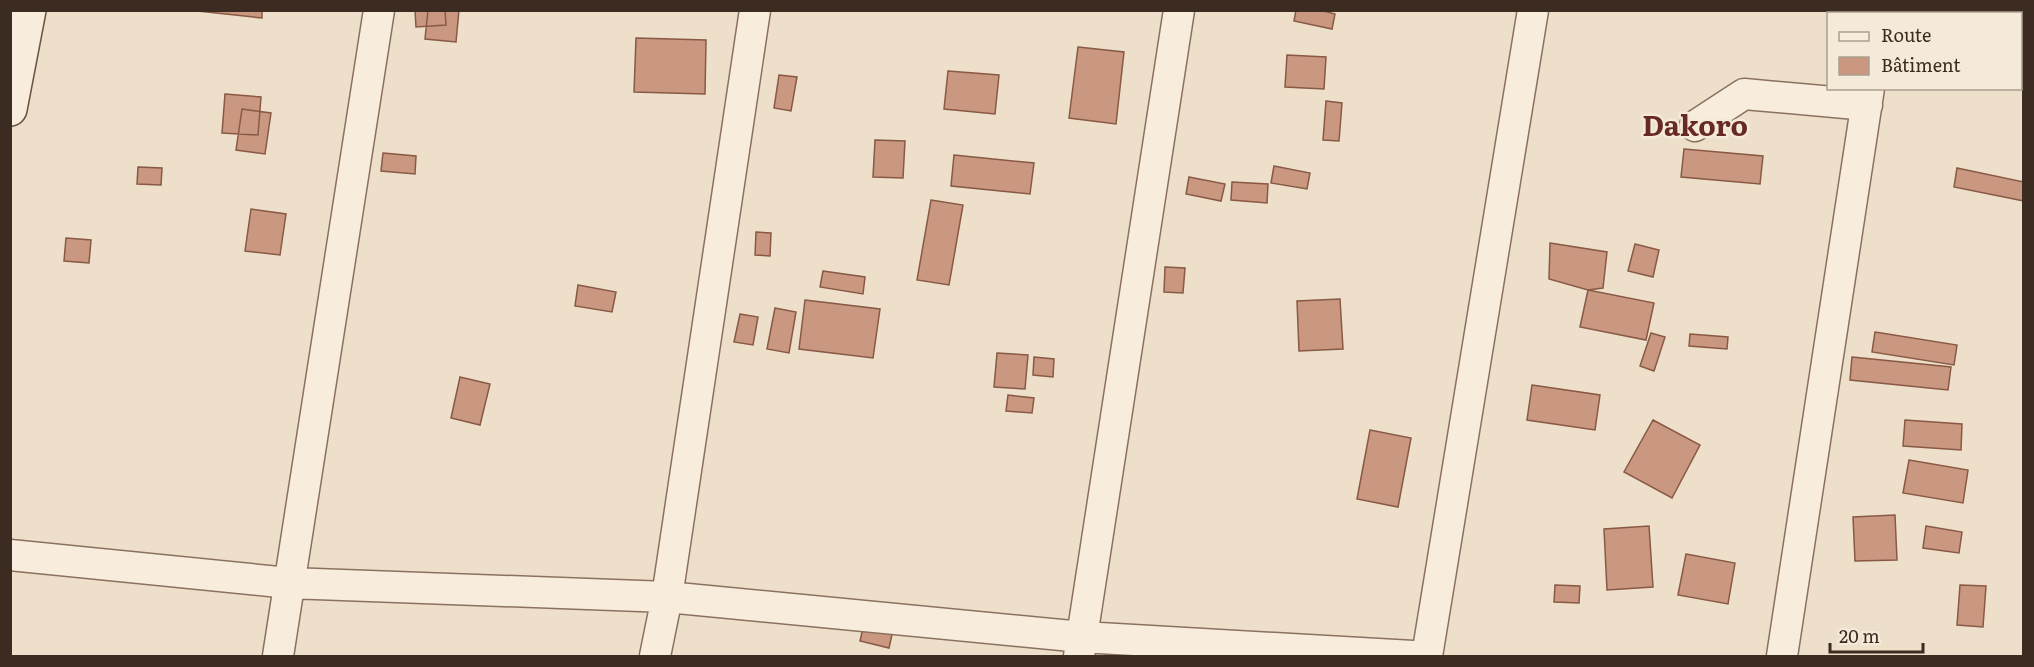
<svg xmlns="http://www.w3.org/2000/svg" width="2034" height="667" font-family="Literata,serif">
  <style>
    .building { fill: #ca9881; stroke: #885945; stroke-width: 1.5 }
    .lines { fill: none; stroke-linecap: round; stroke-linejoin: round }
    .street-casing { stroke: #8a715f; stroke-width: 33 }
    .secondary-casing { stroke: #6c5341; stroke-width: 36 }
    .street { stroke: #f8eddd; stroke-width: 30 }
    .secondary { stroke: #f8eddd; stroke-width: 33 }
    .labels { text-anchor: middle; stroke-width: 5; stroke-linejoin: round; paint-order: stroke }
    .town-label { font-size: 28px; font-weight: bold; fill: #662a22; stroke: #f5ead9 }
  </style>
  <rect width="100%" height="100%" fill="#eedfca"/>
  <path class="building" d="M188,10H262V18Z
    M415,10H445L446,25L416,27Z
    M428,10H459L456,42L425,39Z
    M1296,10H1320L1335,14L1332,29L1294,21Z
    M636,38L706,40L705,94L634,92Z
    M1078,47L1124,52L1116,124L1069,118Z
    M1287,55L1326,57L1324,89L1285,87Z
    M948,71L999,75L995,114L944,109Z
    M779,75L797,77L791,111L774,108Z
    M225,94L261,97L258,135L222,133Z
    M1326,101L1342,103L1339,141L1323,140Z
    M242,109L271,113L265,154L236,150Z
    M875,140L905,141L903,178L873,177Z
    M1684,149L1763,156L1760,184L1681,177Z
    M383,153L416,156L415,174L381,171Z
    M954,155L1034,163L1030,194L951,186Z
    M1274,166L1310,173L1307,189L1271,183Z
    M138,167L162,168L161,185L137,184Z
    M1957,168L2024,182V201L1954,187Z
    M1189,177L1225,184L1221,201L1186,194Z
    M1232,182L1268,184L1267,203L1231,200Z
    M931,200L963,205L949,285L917,280Z
    M251,209L286,214L280,255L245,251Z
    M756,232L771,233L770,256L755,255Z
    M66,238L91,240L89,263L64,261Z
    M1550,243L1607,252L1603,288L1588,290L1549,279Z
    M1635,244L1659,250L1653,277L1628,271Z
    M1165,267L1185,268L1183,293L1164,292Z
    M823,271L865,277L863,294L820,287Z
    M578,285L616,292L612,312L575,306Z
    M1588,290L1654,303L1646,340L1580,327Z
    M1340,299L1343,349L1299,351L1297,301Z
    M805,300L880,309L873,358L799,349Z
    M775,308L796,312L789,353L767,349Z
    M740,314L758,317L753,345L734,342Z
    M1875,332L1957,345L1954,365L1872,352Z
    M1651,333L1665,337L1654,371L1640,366Z
    M1690,334L1728,337L1727,349L1689,346Z
    M997,353L1028,355L1025,389L994,387Z
    M1034,357L1054,359L1053,377L1033,375Z
    M1852,357L1951,367L1948,390L1850,380Z
    M460,377L490,384L480,425L451,418Z
    M1532,385L1600,395L1595,430L1527,420Z
    M1008,395L1034,398L1032,413L1006,411Z
    M1653,420L1700,445L1672,498L1624,472Z
    M1905,420L1962,424L1961,450L1903,446Z
    M1370,430L1411,438L1398,507L1357,499Z
    M1909,460L1968,470L1963,503L1903,493Z
    M1895,515L1897,560L1855,561L1853,517Z
    M1649,526L1653,587L1607,590L1604,529Z
    M1926,526L1962,532L1959,553L1923,548Z
    M1686,554L1735,563L1728,604L1678,595Z
    M1555,585L1580,586L1579,603L1554,602Z
    M1960,585L1986,586L1983,627L1957,625Z
    M864,624L893,630L889,648L860,641Z"/>
  <g class="lines">
    <defs>
      <path id="street" d="M1881,14V10
        M1695,126L1744,94L1867,105
        M10,555L289,583L667,597L1082,637L1413,656
        M278,656L379,10
        M655,656L667,597L755,10
        M1079,656L1179,10
        M1427,656L1533,10
        M1782,656L1869,88"/>
      <path id="secondary" d="M10,109L29,10"/>
    </defs>
    <use href="#street" class="street-casing"/>
    <use href="#secondary" class="secondary-casing"/>
    <use href="#street" class="street"/>
    <use href="#secondary" class="secondary"/>
  </g>
  <g class="labels">
    <g class="town-label">
      <text x="1695" y="136">Dakoro</text>
    </g>
  </g>
  <rect width="2034" height="667" fill="none" stroke="#3b2b21" stroke-width="24"/>
  <rect x="1827" y="12" width="195" height="78" fill="#f5ead9" stroke="#ab9e8f" stroke-width="1.5"/>
  <rect x="1839" y="32" width="30" height="9" fill="#f8eddd" stroke="#ab9e8f" stroke-width="1.5"/>
  <text x="1881" y="42" font-size="18" fill="#3b2b21">Route</text>
  <rect x="1839" y="57" width="30" height="18" fill="#ca9881" stroke="#ab9e8f" stroke-width="1.5"/>
  <text x="1881" y="72" font-size="18" fill="#3b2b21">Bâtiment</text>
  <path d="M1830 643v9h93v-9" fill="none" stroke="#3b2b21" stroke-width="3"/>
  <text x="1839" y="643" font-size="18" fill="#3b2b21" stroke="#f5ead9" stroke-width="4.5" paint-order="stroke">20 m</text>
</svg>
